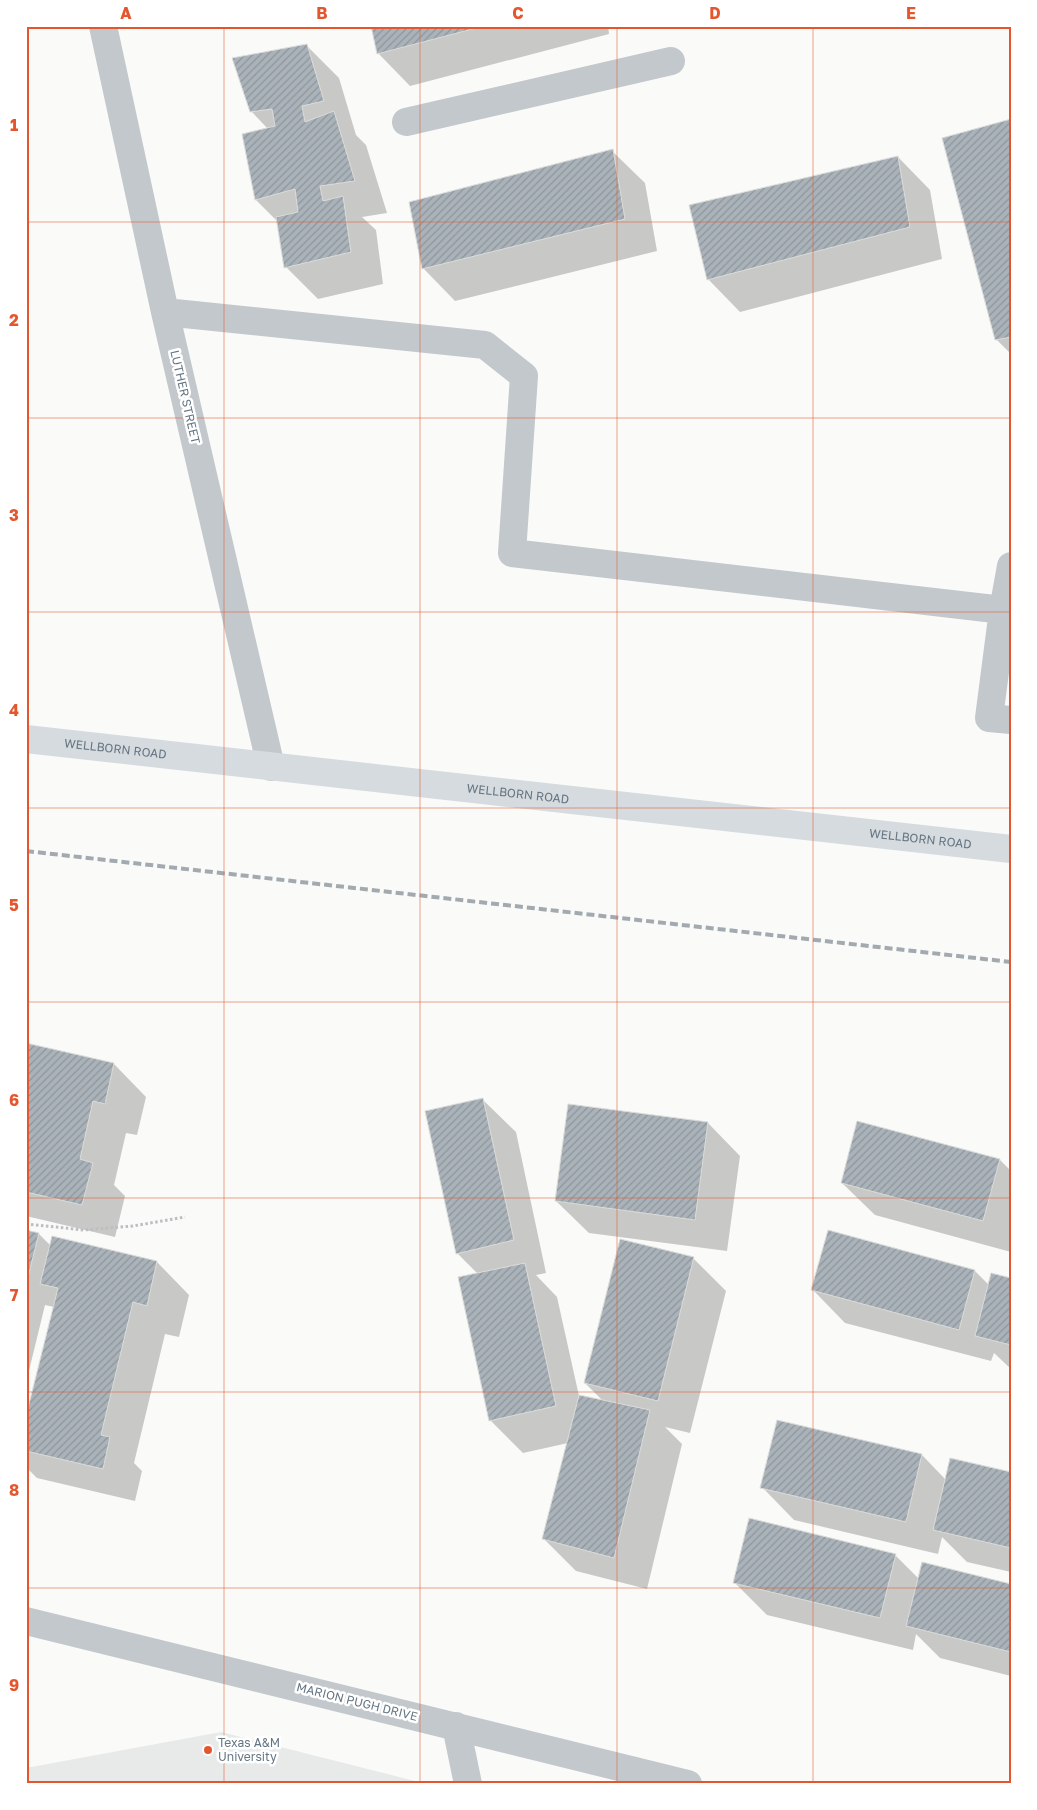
<svg xmlns="http://www.w3.org/2000/svg" width="1037" height="1810" font-family="'Golos Text',sans-serif">
  <style>
    .built { fill: #e8e9e9 }
    .shadow { fill: #0003 }
    .building { fill: url(#building-hatch); stroke: #dcdcda }
    .lines { fill: none; stroke-linecap: round; stroke-linejoin: round }
    .path { stroke: #bbbfc2; stroke-width: 3; stroke-dasharray: 2.5 2.5; stroke-linecap: butt }
    .minor { stroke: #c3c8cc; stroke-width: 28 }
    .major { stroke: #d6dbdf; stroke-width: 28 }
    .rail { stroke: #a2aab0; stroke-width: 4; stroke-dasharray: 8 4; stroke-linecap: butt }
    .grid { fill: none; stroke: #e4572e; stroke-width: 1; stroke-opacity: 0.55 }
    .poi-dot { fill: #e4572e; stroke: #fff; stroke-width: 2 }
    .labels { text-anchor: middle; stroke-width: 5; stroke-linejoin: round; paint-order: stroke }
    .street-label { font-size: 12px; fill: #657683; stroke: #fff }
    .poi-label { font-size: 12px; fill: #657683; stroke: #fff; text-anchor: start }
    .neatline { fill: none; stroke: #e4572e; stroke-width: 2 }
    .grid-label { font-size: 16px; text-anchor: middle; font-weight: bold; fill: #e4572e }
  </style>
  <defs>
    <pattern id="building-hatch" width="6" height="6" patternUnits="userSpaceOnUse" patternTransform="scale(1.25)"><rect width="6" height="6" fill="#aab3b9"/><path d="M-1 1l2-2M0 6l6-6M5 7l2-2" fill="none" stroke="#8e969c"/></pattern>
  </defs>
  <rect width="100%" height="100%" fill="#fafaf8"/>
  <path class="built" d="M221,1732L427,1784H26V1768Z"/>
  <path class="shadow" d="M372,26H608L609,34L410,86L378,53Z
    M306,45L339,78L356,135L366,145L387,213L362,217L376,230L383,284L318,299L286,267L277,221L256,200L243,135L268,129L251,111Z
    M1011,121V354L996,339Z
    M612,151L645,183L657,251L455,301L423,268Z
    M898,157L930,190L942,259L740,312L708,279Z
    M26,1044L114,1064L146,1097L137,1135L126,1133L114,1185L125,1196L115,1237L26,1216Z
    M483,1100L516,1132L546,1273L536,1275L557,1297L579,1396L604,1402L585,1383L693,1258L726,1291L690,1433L665,1427L682,1444L647,1589L576,1571L544,1539L568,1443L523,1453L490,1420L478,1274L457,1253Z
    M708,1123L740,1156L727,1251L589,1233L556,1201Z
    M1000,1160L1011,1171V1252L875,1215L842,1183Z
    M26,1231L39,1234L51,1246L157,1262L189,1295L179,1337L165,1334L134,1463L142,1471L135,1501L37,1478L26,1467V1409L29,1410L54,1307L45,1305L26,1383Z
    M975,1271L989,1285L1011,1279V1369L994,1353L991,1361L845,1323L813,1290Z
    M778,1421L922,1455L946,1480L1011,1473V1572L967,1562L942,1537L938,1554L794,1520L762,1487Z
    M895,1555L919,1579L1011,1585V1676L940,1658L916,1634L913,1650L767,1615L734,1582Z"/>
  <path class="building" d="M371,26H484L377,54Z
    M307,44L324,101L302,106L305,122L334,111L355,181L320,186L323,201L343,196L351,252L284,268L276,217L298,212L295,189L255,200L242,134L275,126L272,109L250,112L232,58Z
    M1011,119V337L995,340L942,138Z
    M613,149L625,219L422,269L409,202Z
    M898,156L910,227L707,280L689,205Z
    M26,1043L114,1063L105,1104L93,1101L80,1159L93,1163L82,1205L26,1192Z
    M483,1098L514,1240L456,1254L425,1111Z
    M568,1104L708,1122L695,1220L555,1201Z
    M857,1121L1000,1159L983,1221L841,1183Z
    M26,1230L39,1233L28,1277L26,1276Z
    M828,1230L975,1270L959,1330L811,1290Z
    M52,1236L157,1261L147,1306L133,1302L101,1435L110,1437L103,1469L26,1451V1407L28,1408L58,1288L40,1284Z
    M620,1239L694,1257L658,1401L584,1383Z
    M525,1263L556,1406L489,1421L458,1277Z
    M991,1273L1011,1278V1345L975,1336Z
    M579,1395L650,1410L614,1558L542,1539Z
    M777,1420L922,1454L906,1522L760,1488Z
    M950,1458L1011,1472V1548L933,1530Z
    M749,1518L896,1554L880,1618L733,1583Z
    M922,1562L1011,1584V1652L906,1626Z"/>
  <g class="lines">
    <path class="path" d="M26,1224L84,1230L133,1226L185,1217"/>
    <path class="minor" d="M103,26L165,312L271,767
      M406,122L671,61
      M165,312L485,345L524,376L512,553L1003,610L1011,566
      M1003,610L989,718L1011,720
      M26,1621L688,1784
      M456,1726L468,1784"/>
    <path class="major" id="s1" d="M26,739L1011,849"/>
    <path class="rail" d="M26,851L1011,962"/>
  </g>
  <path class="grid" d="M224,26V1784M420,26V1784M617,26V1784M813,26V1784M26,222H1011M26,418H1011M26,612H1011M26,808H1011M26,1002H1011M26,1198H1011M26,1392H1011M26,1588H1011"/>
  <circle class="poi-dot" cx="208" cy="1750" r="5"/>
  <g class="labels">
    <g class="street-label">
      <text transform="translate(185 397) rotate(77)" y="4">LUTHER STREET</text>
      <text dy="4" stroke="none"><textPath href="#s1" startOffset="90">WELLBORN ROAD</textPath></text>
      <text dy="4" stroke="none"><textPath href="#s1" startOffset="495">WELLBORN ROAD</textPath></text>
      <text dy="4" stroke="none"><textPath href="#s1" startOffset="900">WELLBORN ROAD</textPath></text>
      <text transform="translate(357 1702) rotate(14)" y="4">MARION PUGH DRIVE</text>
    </g>
    <g class="poi-label">
      <text x="218" y="1747">Texas A&amp;M<tspan x="218" dy="14">University</tspan></text>
    </g>
  </g>
  <rect width="1037" height="1810" fill="none" stroke="#ffffff" stroke-width="55"/>
  <rect x="28" y="28" width="982" height="1754" class="neatline"/>
  <g class="grid-label">
    <text x="126" y="19">A</text>
    <text x="322" y="19">B</text>
    <text x="518" y="19">C</text>
    <text x="715" y="19">D</text>
    <text x="911" y="19">E</text>
    <text x="14" y="131">1</text>
    <text x="14" y="326">2</text>
    <text x="14" y="521">3</text>
    <text x="14" y="716">4</text>
    <text x="14" y="911">5</text>
    <text x="14" y="1106">6</text>
    <text x="14" y="1301">7</text>
    <text x="14" y="1496">8</text>
    <text x="14" y="1691">9</text>
  </g>
</svg>
